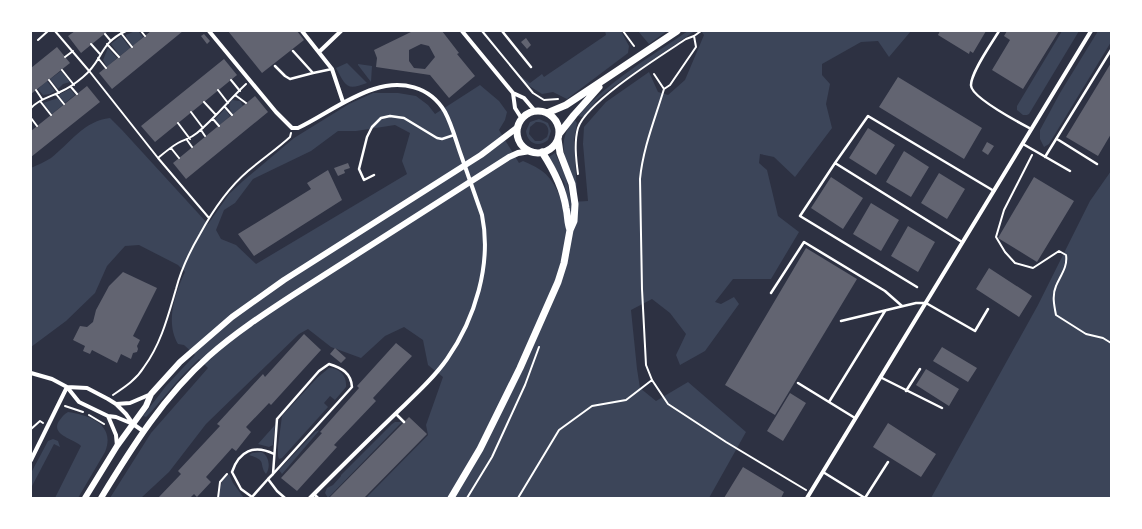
<svg xmlns="http://www.w3.org/2000/svg" width="1142" height="529" font-family="'Titillium Web',sans-serif">
  <style>
    .green { fill: #3c4559; fill-rule: evenodd }
    .building { fill: #626471; fill-rule: evenodd }
    .lines { fill: none; stroke-linecap: round; stroke-linejoin: round }
    .path { stroke: #fff; stroke-width: 2 }
    .service { stroke: #fff; stroke-width: 2.5 }
    .minor { stroke: #fff; stroke-width: 4 }
    .tertiary { stroke: #fff; stroke-width: 6 }
    .secondary { stroke: #fff; stroke-width: 7 }
  </style>
  <rect width="100%" height="100%" fill="#2d3142"/>
  <path class="green" d="M135,31H138L143,37L133,46L126,37V35Z
    M483,31H484L520,76L530,83L542,74L544,77L606,35L605,31H621L629,46L628,53L567,99L553,92L542,94L523,82Z
    M638,31H667L649,44Z
    M688,31H695L613,87L598,99L584,116L582,117L578,116C609,81 650,57 688,31Z
    M701,31H911L889,57L878,41L861,42L822,64V75L830,84L826,104L832,128L795,177L774,157L760,154L759,163L767,170L778,216L799,232L771,279H733L715,302L721,304L734,297L739,304L705,351L680,365L676,355L686,334L670,313L652,299L631,310L637,369L640,388L656,401L688,382L746,432L709,498H366L428,435L426,425L443,377L428,365L423,340L404,327L385,336L361,358L331,347L308,329L299,334L206,424L169,472L141,498H110L151,433L208,368L199,359L181,377L151,412L146,417L143,416L166,386L195,355L184,345L178,344C165,322 175,293 185,272L178,265L139,245L125,246L107,266L95,293L66,321L31,347V168C37,165 45,162 51,158C69,144 85,120 110,118L122,130L208,224L229,194L243,181L294,138L349,104L373,93H398L416,96L428,105L435,114L480,85L499,101L507,112L505,120L499,130L519,163L523,161C549,172 551,178 563,202H568L564,182L549,157L555,153L566,177L571,202L588,201L583,144L584,127L606,102L649,72L658,92L668,95L685,80L704,35ZM395,125L410,133L402,161L407,174L256,264L236,245L221,239L216,230L224,210L235,203L253,179L311,151L338,131H356Z
    M1062,31H1079L1029,114L1027,115H1023L1017,110V106Z
    M1098,31H1111V42L1049,144L1044,147L1040,139V130L1060,93Z
    M121,36L130,48L120,56L111,44Z
    M108,48L117,58L107,67L103,60Z
    M347,63L367,83C346,91 346,86 336,68Z
    M358,64L372,66L371,82L358,65Z
    M61,71L70,82L63,84L58,89L50,79Z
    M47,81L55,91L50,94L43,95L38,89Z
    M70,89L75,95L65,103L59,96L60,94Z
    M58,98L63,105L52,114L43,103Z
    M232,100L240,101L243,106L233,114C229,109 228,105 232,100Z
    M225,109L230,116L220,125L215,119Z
    M539,119L548,123L551,131L548,140C538,148 527,143 526,131L530,122ZM536,122C546,121 551,128 547,137L541,141H535L529,134L530,127Z
    M575,120L577,123L574,141L577,192C568,168 553,141 575,120Z
    M1111,171V498H931L1038,305L1090,201Z
    M329,368C340,368 347,376 346,387L335,400L330,396L324,403L328,407L282,458L279,459L278,456V446L282,416L317,378Z
    M68,412C90,415 116,425 105,452L78,498H55L81,446C74,439 50,435 59,421C62,417 64,414 68,412Z
    M395,422H402L328,498L325,493L327,488L333,485L341,476V475L392,424Z
    M275,425L273,445L269,447L258,444Z
    M319,430L318,432L282,474L279,470L315,432Z
    M53,439L58,441L60,447L54,444L31,488V473L48,441Z
    M261,452C269,455 271,467 266,474C258,463 268,461 249,455L252,453Z
    M229,474L233,483L244,498H218L222,481Z"/>
  <path class="building" d="M75,31H108L81,53L68,36Z
    M151,31H183L112,89L99,73Z
    M228,31H297L304,40L262,73Z
    M413,31H442L459,53L457,54L475,76L449,98L430,75L376,67L377,58L374,50ZM421,44L429,46L435,57L425,69L414,68L409,61V50Z
    M940,31H986L973,53L970,51L969,54L938,35Z
    M1007,31H1059L1023,89L992,70L1010,40L1004,36Z
    M204,34L210,41L207,44L201,36Z
    M526,38L531,45L527,49L521,42Z
    M57,47L70,63L31,94V68Z
    M224,59L237,75L155,142L141,126Z
    M1111,63V134L1098,156L1066,137Z
    M898,77L982,128L964,159L879,107Z
    M87,86L100,102L31,157V131Z
    M255,96L268,112L186,179L173,163Z
    M868,128L895,145L876,175L849,158Z
    M987,142L994,146L988,155L982,151Z
    M904,151L929,167L911,197L886,182Z
    M348,163L350,168L344,170L345,173L338,176L334,168Z
    M328,170L342,200L254,256L238,234L311,189L307,183Z
    M939,173L965,189L947,219L921,203Z
    M831,177L863,198L843,229L811,208Z
    M1034,177L1074,201L1037,262L998,238Z
    M871,203L899,220L881,251L853,234Z
    M908,226L935,242L918,272L891,256Z
    M806,248L857,279L775,415L725,385Z
    M989,268L1032,296L1019,317L976,289Z
    M123,272L157,288L133,336L140,340L137,346L138,349L137,352L133,353L131,359L121,354L117,363L92,350L90,354L83,351L85,346L73,340L80,326L87,327L93,322L96,310L109,286Z
    M304,334L321,350L271,405L269,403L246,427L251,432L236,451L232,448L206,477L211,482L197,497L194,494L190,498H158L181,474L178,471L220,426L217,424L263,374L265,377Z
    M396,343L412,356L373,398L376,401L334,445L337,447L297,491L281,478L322,433L320,432L359,388L357,386Z
    M942,347L977,368L968,382L933,361Z
    M335,348L346,358L341,363L330,354Z
    M926,369L959,389L949,406L916,385Z
    M790,393L806,403L783,441L767,431Z
    M409,417L427,434L364,498H329Z
    M888,423L936,454L921,477L873,447Z
    M743,467L784,492L781,498H724Z"/>
  <g class="lines">
    <path class="path" d="M55,31L90,72L158,158L209,218
      M141,31L145,36
      M482,31L533,93L544,100L558,99
      M623,31L634,46
      M121,33L132,47
      M105,34L110,40
      M38,40L48,31
      M91,44L100,54
      M107,44L119,57
      M65,57L73,51
      M98,58L106,68
      M62,70L74,85
      M654,74L664,89C655,119 643,148 640,179L642,289L646,365L652,380L668,404L726,442L806,490
      M49,80L59,93
      M231,80L240,91
      M71,87L77,94
      M664,89L670,85L696,47L694,36
      M36,90L42,99
      M218,90L228,103
      M56,94L64,104
      M235,95L246,103
      M40,101L51,115
      M204,102L216,115
      M225,107L232,115
      M31,108C39,99 50,97 60,92C69,88 76,83 83,77C104,60 98,44 126,31
      M191,112L203,128
      M31,118L37,126
      M213,119L219,126
      M178,123L190,139
      M201,130L205,136
      M187,140L192,147
      M171,148L179,158
      M1032,155L1004,210L996,237L1005,252L1015,263L1033,268L1059,251L1066,255C1068,267 1060,276 1056,286C1052,295 1054,305 1056,315L1086,334L1103,338L1111,343
      M158,158C164,153 171,147 178,143C185,139 190,139 197,133C215,118 229,100 246,84
      M578,174C576,159 574,142 578,128C586,102 662,55 686,39L694,36L701,31
      M113,395C125,387 136,380 144,367C161,344 168,316 176,289C181,270 190,251 200,234C213,210 227,189 248,171C262,159 277,149 290,137L291,133
      M65,406L83,412
      M89,415L104,424
      M31,429L40,421L43,423
      M218,498L220,482L227,474
      M467,498L492,457L525,385L539,347
      M518,498L559,430L592,406L626,400L652,380"/>
    <path class="service" d="M502,31L531,67
      M999,31C992,43 971,72 971,85C970,97 1020,123 1031,129
      M293,51L313,73L332,69
      M275,66L285,76L290,79L313,73
      M1057,139L1097,164
      M1023,144L1070,171
      M1045,157L1111,50
      M835,163L962,242
      M374,175L364,180L359,169L367,137L372,127L381,118L390,116L404,118L437,138L442,139L454,135
      M917,287L800,216L835,163L868,116L994,191
      M771,293L804,242L885,291L902,306
      M841,321L916,303H926L975,331L988,309
      M880,377L942,408
      M798,383L855,418
      M906,391L920,369
      M829,402L885,311
      M396,414L404,422
      M823,472L865,498
      M273,474L277,419L319,371L329,364C342,368 351,373 352,387L273,474L268,479L277,491L285,498
      M268,479L252,497L241,489L232,472C239,451 254,444 274,454
      M314,494L318,498
      M865,498L888,462"/>
    <path class="minor" d="M209,31L276,112L292,128H298C323,116 346,98 374,89C401,80 430,86 445,112C452,125 456,141 461,155C468,175 475,195 482,215C492,264 475,319 447,359C431,382 408,401 388,421C362,446 336,472 310,498
      M302,31L332,69L343,102
      M462,31L513,93L524,98L535,111
      M319,52L341,31
      M513,93L515,108L522,119
      M31,373L52,379L67,387L79,402L108,416L116,417L133,424L143,431
      M67,387L87,388L108,399L116,404L126,414L133,424
      M116,404L130,403L151,394
      M108,416L116,435L117,446
      M31,460L67,387
      M807,498L1091,31"/>
    <path class="tertiary" d="M85,498L117,446L146,406L151,394L180,362L232,317L284,280L481,155L518,127
      M101,498C132,447 164,396 209,356C235,333 264,314 293,295L509,157L518,153L530,151"/>
    <path class="secondary" d="M517 132a21 21 0 1 1 42 0a21 21 0 1 1-42 0Z
      M547,113L566,105L677,31
      M559,134L574,115L599,87
      M542,152C553,169 563,187 566,208C568,216 567,222 570,230
      M451,498L480,449L520,368L558,282L564,263L570,230L574,221L575,204L572,184L560,153L558,139"/>
  </g>
  <rect width="1142" height="529" fill="none" stroke="#ffffff" stroke-width="64"/>
</svg>
